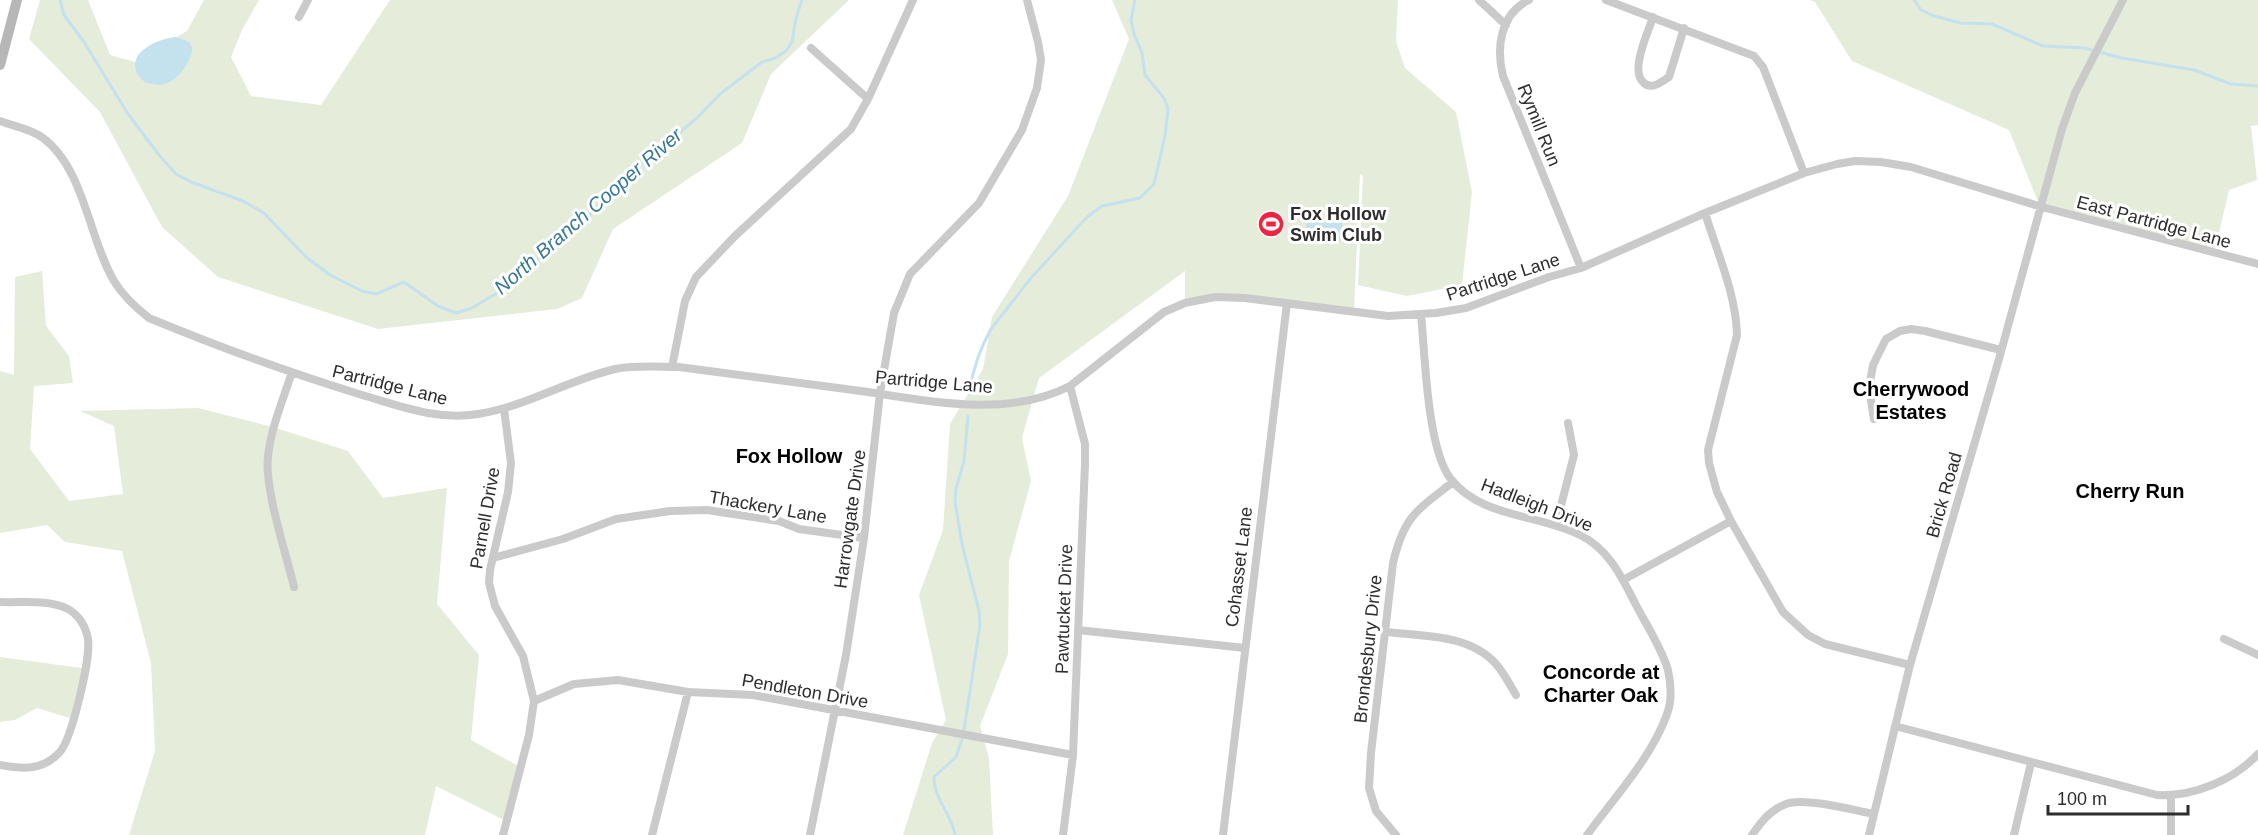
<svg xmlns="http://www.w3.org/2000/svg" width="2258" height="835" font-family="Helvetica,sans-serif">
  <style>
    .green { fill: #e5ecda }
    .water { fill: #c4e1ee }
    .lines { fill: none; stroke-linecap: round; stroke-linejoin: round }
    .stream { stroke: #c4e1ee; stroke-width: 3 }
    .street { stroke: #cacaca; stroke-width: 8 }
    .secondary { stroke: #b7b7b7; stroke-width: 10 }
    .labels { text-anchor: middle; stroke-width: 6; stroke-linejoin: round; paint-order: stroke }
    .street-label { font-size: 18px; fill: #2d2d2d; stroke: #fff }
    .poi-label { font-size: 18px; font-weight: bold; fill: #2d2d2d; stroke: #fff; text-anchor: start }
    .water-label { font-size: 20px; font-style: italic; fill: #367795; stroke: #fff }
    .neighbourhood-label { font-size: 20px; font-weight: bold; fill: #000; stroke: #fff }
  </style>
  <rect width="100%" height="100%" fill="#fff"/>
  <path class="green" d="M40,0H88L110,55L135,62L187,31L204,0H259L242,30L231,57L251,96L321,105L390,0H849L771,74L742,143L613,229L582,298L557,309L378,329L218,277L162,227L100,112L29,39Z
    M1112,0H1398L1396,41L1405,68L1456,112L1472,192L1462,285L1407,296L1358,285L1363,176L1360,174L1354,311L1244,298L1185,303V271L1039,378L1022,438L1031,481L1009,561L1008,654L980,726L989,758L993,835H903L932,743L946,720L919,595L943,530L950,424L983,369L992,317L1068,196L1129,39Z
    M1810,0H2258V125L2251,126L2257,180L2229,190L2214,254L2039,204L2009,130L1852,61L1815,2Z
    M42,271L46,326L69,356L73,383L34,386L30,449L69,501L123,494L114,426L80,411L198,408L276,428L348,451L383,498L447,488L437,604L479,655L471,740L522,768L508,822L436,786L425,835H129L155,751L151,663L122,551L65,542L47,525L0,533V371L14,375L15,277Z
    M0,657L89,669L73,719L37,708L15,720L0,722Z"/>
  <path class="water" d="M175,37C191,41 197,45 188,62C181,75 169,88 152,84C145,83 140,79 137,73C127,52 158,39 175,37Z
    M1330,210L1344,211L1340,242L1305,239L1307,221L1328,223Z"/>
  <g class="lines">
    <path class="stream" d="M60,0L64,15L84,42L128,114L159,155L176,174L191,182L243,201L264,213L306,257L330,275L362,291L376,294L404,282L438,306L456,313L472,308L497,293L583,222L617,185L697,118L720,94L762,62L775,58L786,51L792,42L796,18L802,0
      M1914,0L1921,10L1934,16L1960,23L1992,24L2043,46L2084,48L2122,58L2194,70L2231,84L2258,86
      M969,393C973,369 979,350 991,329L1031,278L1087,217L1102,206L1140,198L1154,184L1165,136L1168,109L1164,98L1145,75L1142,53L1134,34L1131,20L1135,0
      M964,730L980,625L979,611L962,544L955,502L956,489L964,461L968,416
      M955,835C952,814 933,798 934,777L956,757L962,739"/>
    <path class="street" d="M1479,0L1506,25
      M1529,0C1500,14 1496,48 1503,76L1581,268
      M1606,0L1754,56L1763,67L1804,173
      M299,17L308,0
      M1653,17C1648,33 1630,70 1643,82C1651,91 1661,82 1669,77L1684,28
      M811,48L868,99
      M0,121C13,126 32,129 43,138C84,168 89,239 114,281C123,296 135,307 149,318C219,347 290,373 362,395C400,406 438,421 478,414C525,407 568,380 615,369C636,365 658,367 679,367C734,374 790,382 846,389C918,398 1002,421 1070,386L1164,312L1185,303L1215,297L1245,298L1388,316L1436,313L1466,308L1549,277L1581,268L1705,213L1804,173L1837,164L1855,161L1881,162L1911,167L2042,207L2258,264
      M1705,213C1717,252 1736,294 1737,335L1708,450L1709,463L1717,492L1731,521L1783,612L1808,635L1825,644L1910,665
      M1421,314C1425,354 1427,447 1450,478C1480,518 1539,514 1580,535C1609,549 1622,578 1636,605C1647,626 1661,647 1668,670C1671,684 1672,701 1667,714C1652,757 1614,798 1587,835
      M672,367L685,301L696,277L735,236L851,129L868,99L913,0
      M292,372C283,400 271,428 268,456C264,488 286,553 294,587
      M1874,419L1869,388L1873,365L1886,339L1900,331L1911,329L1925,331L2001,350
      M1556,525L1574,455L1568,423
      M493,558L563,539L616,519L670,511L707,510L779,521L799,529L864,538
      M1623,580L1731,521
      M0,602C21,603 49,599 68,609C79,615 86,627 88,639C91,657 72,740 59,753C42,771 22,769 0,765
      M1078,630L1245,648
      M1386,632C1422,636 1469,634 1496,664C1504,673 1510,685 1516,695
      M2224,639L2258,655
      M534,701L574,684L618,680L688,692L753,695L1073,755
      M1895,726L2157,795C2193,797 2234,780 2258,754
      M2171,796V835
      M503,835L529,735L534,701L523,656L495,606L489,583L490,570L508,492L511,463L504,409
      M652,835L688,692
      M810,835L846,655L864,538L880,393L894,313L910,274L979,203L1022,130L1037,88L1041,60L1038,42L1027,0
      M1063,835L1073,755L1085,464V444L1070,386
      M1223,835L1287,303
      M1396,835L1376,811L1369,788L1371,753L1393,563C1404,516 1417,510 1453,482
      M1752,835C1761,822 1770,810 1786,804C1804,797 1853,810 1873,814
      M1869,835L1910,665L1999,359L2062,129L2075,93L2123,0
      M2014,835L2031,763"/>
    <path class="secondary" d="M0,65L17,0"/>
  </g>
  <defs>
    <symbol id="stadium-disc" viewBox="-11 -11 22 22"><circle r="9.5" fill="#f22241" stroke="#fff"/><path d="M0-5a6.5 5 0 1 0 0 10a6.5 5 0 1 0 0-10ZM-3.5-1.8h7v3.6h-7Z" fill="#fff"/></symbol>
  </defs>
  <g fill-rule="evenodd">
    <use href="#stadium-disc" x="1256" y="209" width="30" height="30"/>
  </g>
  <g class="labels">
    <g class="street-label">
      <text transform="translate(1539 125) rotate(68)" y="6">Rymill Run</text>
      <text transform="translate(2154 222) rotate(15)" y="6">East Partridge Lane</text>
      <text transform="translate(1503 277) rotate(-18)" y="6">Partridge Lane</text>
      <text transform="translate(934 382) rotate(5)" y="6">Partridge Lane</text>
      <text transform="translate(390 385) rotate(14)" y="6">Partridge Lane</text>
      <text transform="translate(1944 495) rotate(-74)" y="6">Brick Road</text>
      <text transform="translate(1537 505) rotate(21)" y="6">Hadleigh Drive</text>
      <text transform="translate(768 507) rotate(10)" y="6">Thackery Lane</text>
      <text transform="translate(485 518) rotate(-80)" y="6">Parnell Drive</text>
      <text transform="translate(850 519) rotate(-82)" y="6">Harrowgate Drive</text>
      <text transform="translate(1239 567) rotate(-83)" y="6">Cohasset Lane</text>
      <text transform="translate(1064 609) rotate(-88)" y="6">Pawtucket Drive</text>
      <text transform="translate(1368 649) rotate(-84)" y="6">Brondesbury Drive</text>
      <text transform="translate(805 691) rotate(10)" y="6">Pendleton Drive</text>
    </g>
    <g class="poi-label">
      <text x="1290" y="220">Fox Hollow<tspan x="1290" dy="21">Swim Club</tspan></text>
    </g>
    <g class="water-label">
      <text transform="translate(588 211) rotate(-41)" y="7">North Branch Cooper River</text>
    </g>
    <g class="neighbourhood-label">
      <text x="1911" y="396">Cherrywood<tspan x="1911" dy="23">Estates</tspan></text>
      <text x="789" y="463">Fox Hollow</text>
      <text x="2130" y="498">Cherry Run</text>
      <text x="1601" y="679">Concorde at<tspan x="1601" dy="23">Charter Oak</tspan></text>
    </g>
  </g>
  <path d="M2048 805v9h140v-9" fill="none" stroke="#2d2d2d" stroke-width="3"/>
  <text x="2057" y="805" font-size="18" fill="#2d2d2d" stroke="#ffffff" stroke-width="4.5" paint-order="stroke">100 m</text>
</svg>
